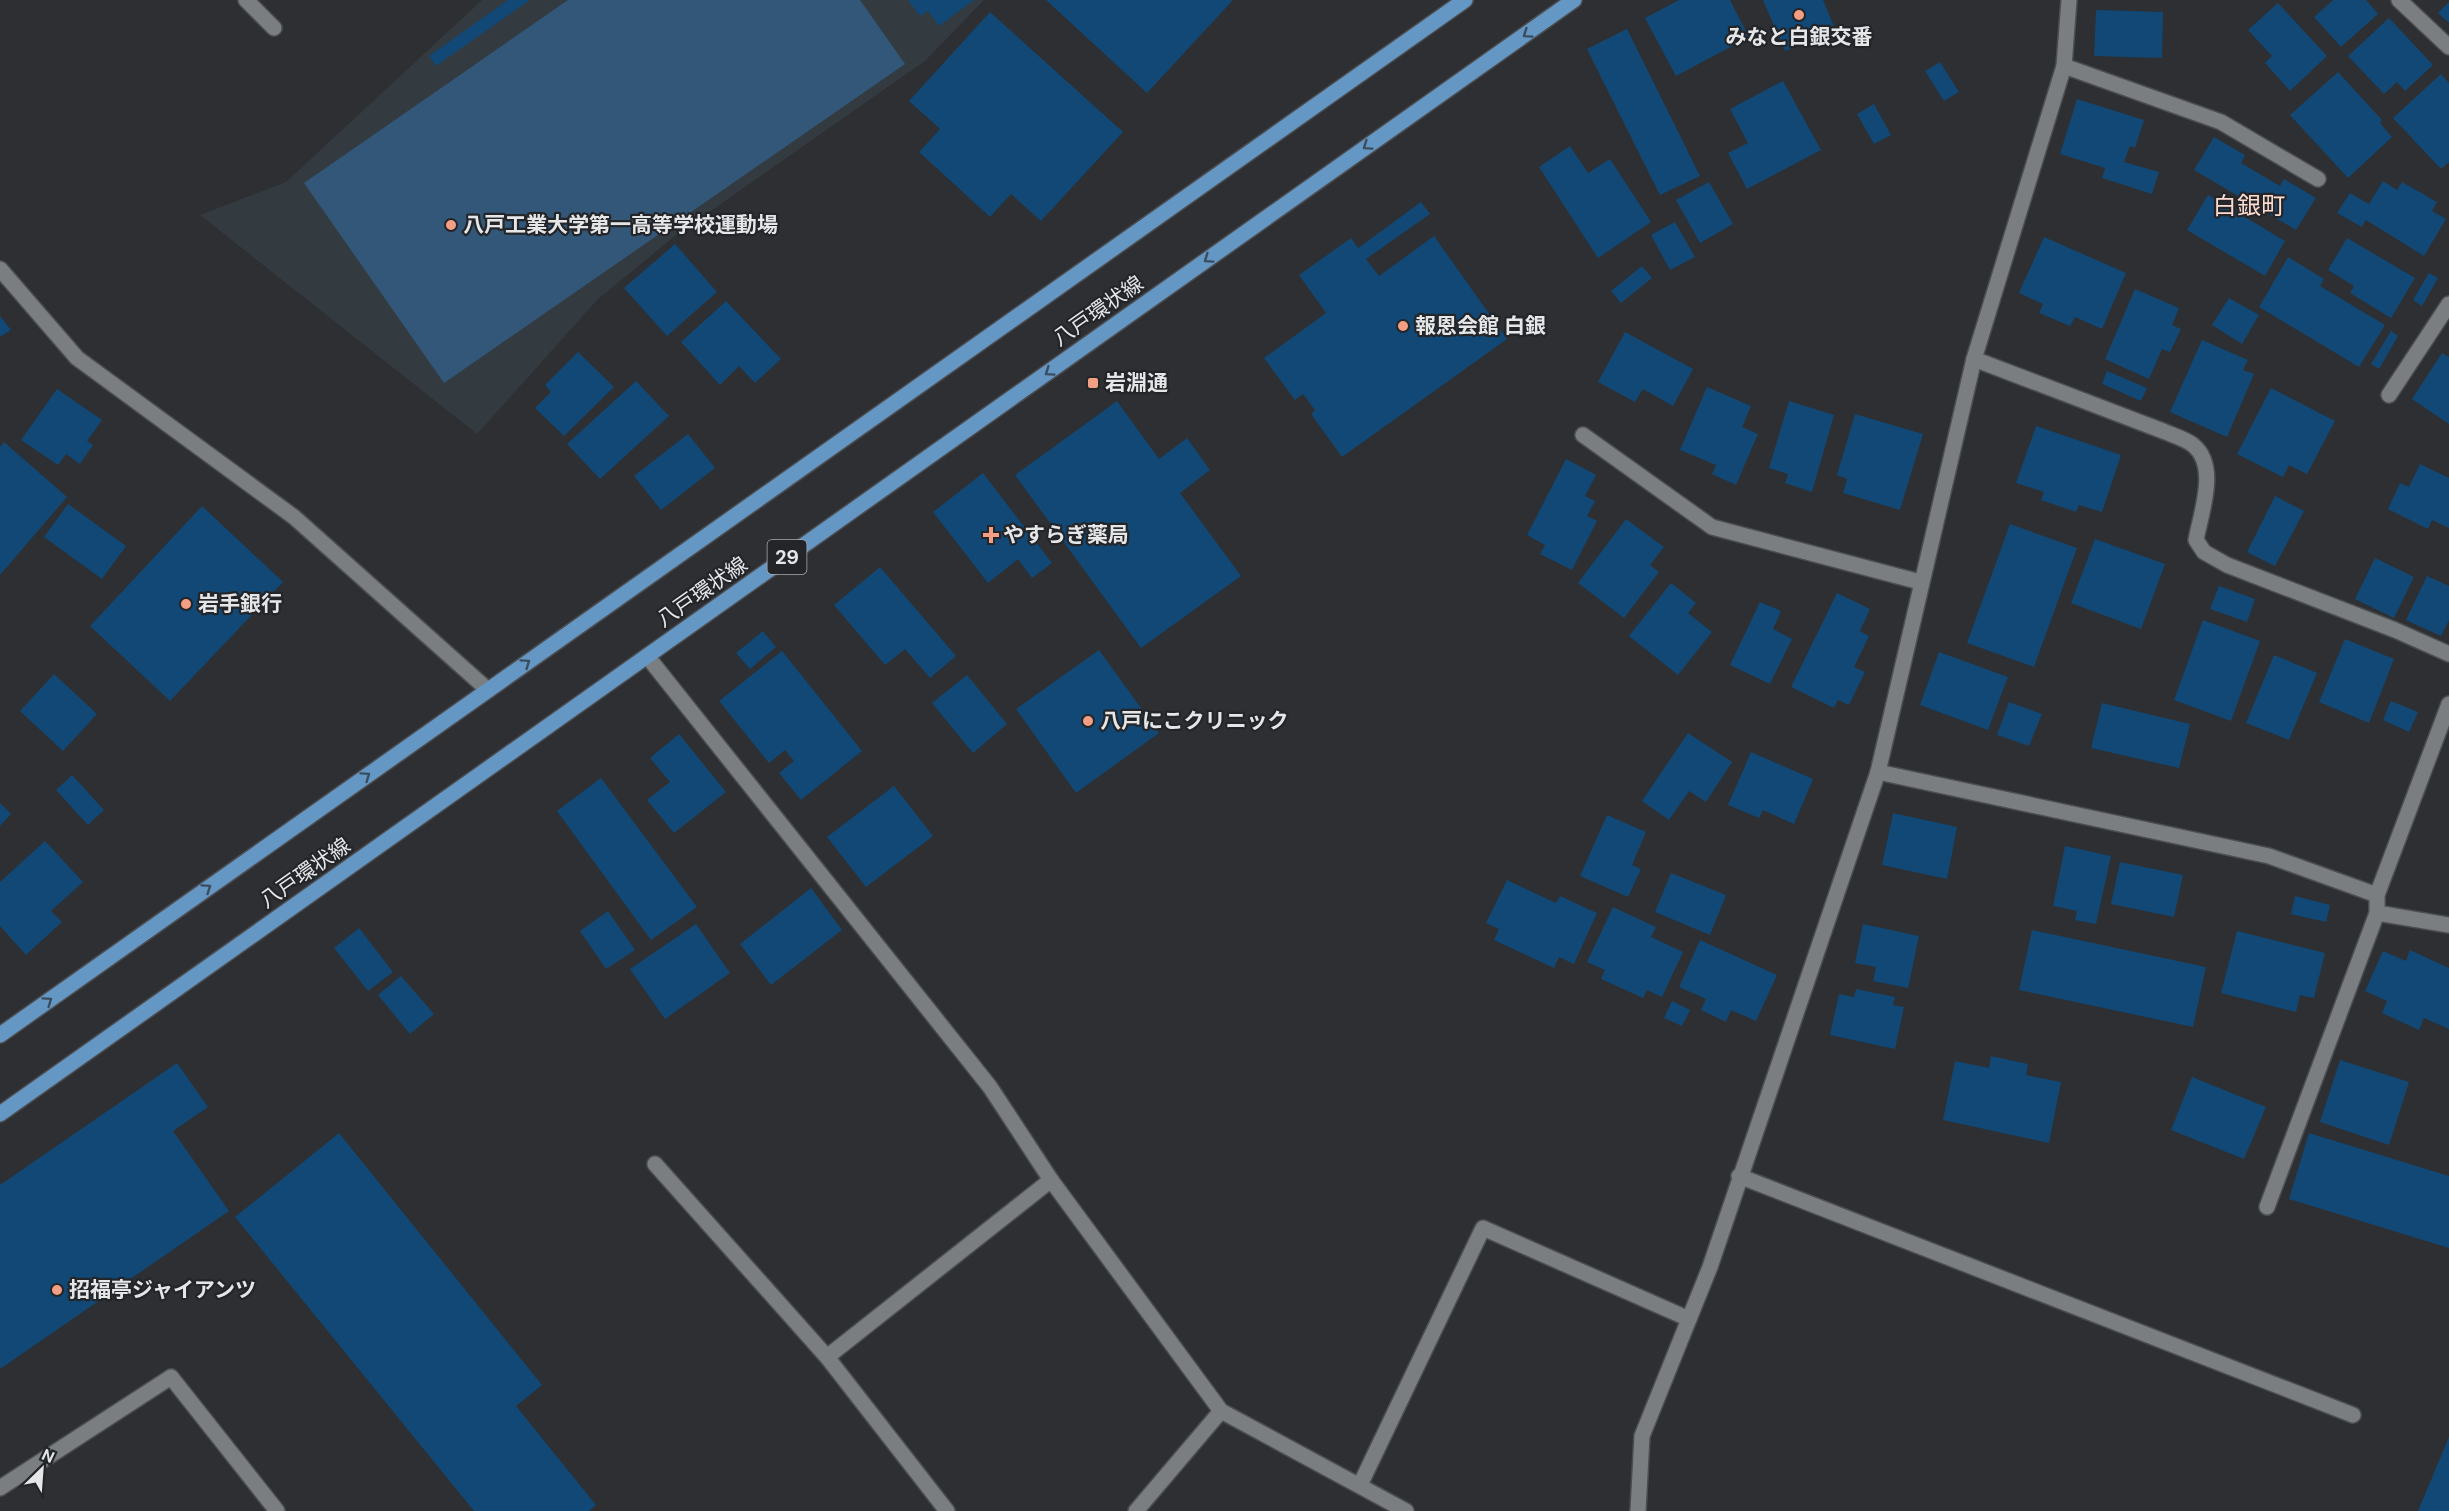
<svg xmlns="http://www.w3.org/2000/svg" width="2449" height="1511" font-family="'DM Sans','Noto Sans JP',sans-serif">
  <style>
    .built { fill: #333a40 }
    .green { fill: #325779 }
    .building { fill: #114875 }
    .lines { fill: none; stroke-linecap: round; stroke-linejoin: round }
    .street-casing { stroke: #4b4d50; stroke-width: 18 }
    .primary-casing { stroke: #4b4d50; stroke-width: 18 }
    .street { stroke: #7b7e81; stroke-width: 15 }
    .primary { stroke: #6597c5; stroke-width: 15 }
    .oneway { stroke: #3a4d5f }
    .poi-dot { fill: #f39f84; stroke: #232528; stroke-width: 2 }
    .labels { text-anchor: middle; stroke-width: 4.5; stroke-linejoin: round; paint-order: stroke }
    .shield { fill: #232528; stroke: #aaacae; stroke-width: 1.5 }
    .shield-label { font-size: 20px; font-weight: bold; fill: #e4e6e8 }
    .poi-label { font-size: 21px; font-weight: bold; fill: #e4e6e8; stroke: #232528; text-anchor: start }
    .street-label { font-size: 21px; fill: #e4e6e8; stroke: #232528 }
    .quarter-label { font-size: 24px; fill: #fcdbd0; stroke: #232528 }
  </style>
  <rect width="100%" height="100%" fill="#2d2f32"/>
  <path class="built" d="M482 0H984L925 61 675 236 598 299 477 434 200 215 286 182Z"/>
  <path class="green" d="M568 0H860L905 64 444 383 304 183Z"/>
  <g class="building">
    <path d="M508 0H530L436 66 429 56Z"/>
    <path d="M908 0H974L939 26 928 11 920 16Z"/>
    <path d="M1046 0H1233L1147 93Z"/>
    <path d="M1679 0H1730L1749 37 1676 76 1645 18Z"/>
    <path d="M1763 0H1823L1835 29 1785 51Z"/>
    <path d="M2333 0H2366L2378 14 2341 47 2314 17Z"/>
    <path d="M2449 2V23L2438 13Z"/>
    <path d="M2278 3 2327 56 2290 91 2265 63 2272 56 2248 30Z"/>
    <path d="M2096 10 2163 12 2162 58 2094 56Z"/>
    <path d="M990 12 1123 132 1041 221 1011 194 990 217 919 152 940 129 909 101Z"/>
    <path d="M2389 18 2433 65 2405 91 2397 82 2384 94 2348 56Z"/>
    <path d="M1627 29 1700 176 1660 195 1587 49Z"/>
    <path d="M1940 62 1959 92 1944 101 1925 71Z"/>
    <path d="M2338 72 2382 120 2380 123 2392 137 2348 178 2290 115Z"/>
    <path d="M2441 74 2449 83V162L2441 169 2393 118Z"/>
    <path d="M1783 81 1821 150 1747 189 1728 153 1748 143 1730 109Z"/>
    <path d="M2077 99 2144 120 2135 148 2130 146 2124 162 2159 172 2152 194 2102 178 2105 168 2060 154Z"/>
    <path d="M1874 104 1891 135 1874 144 1857 114Z"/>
    <path d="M2214 137 2245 155 2241 163 2280 186 2284 179 2316 198 2296 230 2194 170Z"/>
    <path d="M1570 146 1588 173 1610 159 1651 222 1598 258 1539 167Z"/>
    <path d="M2383 181 2397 190 2402 182 2437 202 2432 211 2446 219 2424 256 2366 220 2362 227 2337 213 2350 193 2369 204Z"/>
    <path d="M1709 182 1733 224 1700 243 1676 200Z"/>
    <path d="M2208 195 2285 241 2265 276 2187 230Z"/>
    <path d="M1421 202 1430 214 1366 259 1379 276 1434 236 1507 339 1342 457 1311 414 1315 410 1303 394 1295 400 1264 358 1326 313 1299 275 1351 238 1358 248Z"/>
    <path d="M1675 222 1695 257 1670 270 1651 235Z"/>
    <path d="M2044 237 2126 273 2102 329 2075 317 2070 326 2039 313 2043 304 2019 293Z"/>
    <path d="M2347 238 2415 278 2391 318 2350 293 2354 286 2328 270Z"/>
    <path d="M675 244 717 292 667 336 624 288Z"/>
    <path d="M2288 257 2324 279 2320 286 2385 325 2359 367 2259 307Z"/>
    <path d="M1642 266 1652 278 1621 303 1611 291Z"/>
    <path d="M2429 273 2438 278 2422 306 2413 300Z"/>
    <path d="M2135 289 2179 308 2172 325 2181 329 2170 352 2162 349 2149 379 2105 359Z"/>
    <path d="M2229 298 2259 315 2242 344 2212 325Z"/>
    <path d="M726 301 781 359 755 383 739 366 720 385 681 342Z"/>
    <path d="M0 316 11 330 0 337Z"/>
    <path d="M2391 331 2398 336 2379 369 2371 364Z"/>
    <path d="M1625 332 1693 369 1673 406 1643 389 1635 402 1598 382Z"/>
    <path d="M2202 340 2248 360 2243 370 2254 374 2227 437 2170 412Z"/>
    <path d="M578 352 614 387 564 436 535 408 551 392 545 385Z"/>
    <path d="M2442 353 2449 357V424L2412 399Z"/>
    <path d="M2107 371 2147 388 2141 401 2102 384Z"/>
    <path d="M636 381 669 416 600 479 567 444Z"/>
    <path d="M1707 387 1751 406 1742 427 1758 434 1736 485 1712 474 1716 465 1680 450Z"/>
    <path d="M2271 388 2335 421 2307 474 2289 465 2283 477 2237 454Z"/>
    <path d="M57 389 102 420 87 441 93 445 80 464 66 454 58 465 21 440Z"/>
    <path d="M1117 401 1159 459 1187 438 1210 470 1180 493 1241 576 1141 648 1015 475Z"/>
    <path d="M1789 401 1834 415 1812 492 1785 483 1788 474 1769 468Z"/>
    <path d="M1855 414 1923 434 1900 510 1843 493 1847 479 1837 475Z"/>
    <path d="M2036 426 2121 455 2102 512 2079 505 2076 512 2041 500 2044 492 2016 483Z"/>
    <path d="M688 434 715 468 661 510 634 476Z"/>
    <path d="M4 442 67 497 0 575V447Z"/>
    <path d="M1566 459 1596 475 1585 496 1595 501 1587 516 1597 521 1572 570 1540 554 1545 545 1527 535Z"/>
    <path d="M2420 464 2449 478V528L2432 520 2428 529 2388 509 2400 483 2409 487Z"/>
    <path d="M983 473 1052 563 1032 578 1018 559 988 583 933 512Z"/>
    <path d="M2275 496 2304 511 2275 566 2247 552Z"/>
    <path d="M68 504 126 546 102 579 44 537Z"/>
    <path d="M202 506 283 582 170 701 90 626Z"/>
    <path d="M1626 519 1664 547 1650 565 1659 572 1624 618 1578 583Z"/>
    <path d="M2010 524 2077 548 2034 667 1967 643Z"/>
    <path d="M2095 539 2165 564 2141 629 2071 603Z"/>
    <path d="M2375 558 2414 577 2394 618 2355 599Z"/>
    <path d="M880 567 956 656 930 678 905 649 885 665 834 605Z"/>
    <path d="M2427 576 2449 586V620L2441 636 2406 620Z"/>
    <path d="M1671 583 1696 603 1688 613 1712 632 1678 675 1629 636Z"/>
    <path d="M2219 586 2255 599 2247 622 2210 609Z"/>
    <path d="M1837 593 1870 609 1860 631 1869 636 1854 667 1865 672 1849 705 1838 700 1834 708 1791 687Z"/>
    <path d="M1760 602 1781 611 1773 629 1792 639 1770 684 1730 665Z"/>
    <path d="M2203 620 2260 641 2231 721 2174 700Z"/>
    <path d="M763 631 776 647 750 669 736 653Z"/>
    <path d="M2345 639 2394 659 2369 723 2319 702Z"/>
    <path d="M1099 650 1159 733 1076 793 1016 709Z"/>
    <path d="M782 651 862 751 801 800 779 773 794 761 785 750 769 763 719 701Z"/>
    <path d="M1939 652 2008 677 1988 730 1920 705Z"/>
    <path d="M2274 655 2317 673 2289 740 2246 723Z"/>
    <path d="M54 674 97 714 63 751 20 711Z"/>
    <path d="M967 675 1007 724 973 753 932 703Z"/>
    <path d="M2391 701 2418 712 2409 732 2383 720Z"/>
    <path d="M2009 702 2042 714 2029 746 1997 735Z"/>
    <path d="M2102 703 2190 724 2179 768 2091 748Z"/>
    <path d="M1688 733 1732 762 1706 802 1689 791 1669 820 1642 801Z"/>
    <path d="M679 734 726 792 674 833 647 800 670 782 650 758Z"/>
    <path d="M1751 752 1813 779 1794 824 1763 810 1759 818 1728 805Z"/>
    <path d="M72 775 104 810 88 825 56 790Z"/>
    <path d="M601 778 697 907 651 940 557 811Z"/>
    <path d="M894 786 933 836 866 887 827 837Z"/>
    <path d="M0 803 11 814 0 826Z"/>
    <path d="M1893 813 1957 827 1947 879 1882 865Z"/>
    <path d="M1607 815 1646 832 1632 865 1641 869 1628 897 1580 876Z"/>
    <path d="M45 841 83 882 51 911 62 922 26 955 0 926V882Z"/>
    <path d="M2065 846 2111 856 2096 924 2075 920 2077 911 2053 906Z"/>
    <path d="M2120 862 2183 875 2174 917 2111 904Z"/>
    <path d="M1671 873 1726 895 1710 935 1655 912Z"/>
    <path d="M1507 880 1556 903 1560 896 1597 913 1574 964 1559 957 1554 968 1494 940 1499 929 1486 923Z"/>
    <path d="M811 888 842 930 771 985 740 944Z"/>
    <path d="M2295 896 2330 905 2326 922 2291 914Z"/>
    <path d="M1613 907 1656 927 1651 937 1683 952 1662 997 1647 990 1643 998 1601 979 1605 970 1587 962Z"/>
    <path d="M608 911 635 950 606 969 580 931Z"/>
    <path d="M696 924 730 973 665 1019 630 969Z"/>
    <path d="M1863 924 1919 936 1908 988 1873 981 1876 967 1855 963Z"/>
    <path d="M359 928 393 972 368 991 334 948Z"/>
    <path d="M2032 930 2206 967 2193 1027 2019 990Z"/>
    <path d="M2237 931 2325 953 2314 998 2300 995 2296 1012 2221 993Z"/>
    <path d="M1700 940 1777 975 1756 1021 1731 1010 1726 1022 1701 1010 1706 999 1679 987Z"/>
    <path d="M2410 950 2449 968V1029L2424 1018 2419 1030 2382 1013 2387 1001 2365 991 2383 951 2406 961Z"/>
    <path d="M401 976 434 1014 410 1034 378 995Z"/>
    <path d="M1856 989 1895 997 1893 1005 1904 1007 1895 1049 1830 1035 1839 994 1854 997Z"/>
    <path d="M1672 1001 1690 1010 1682 1026 1664 1018Z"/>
    <path d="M1991 1056 2028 1064 2026 1075 2061 1082 2049 1143 1943 1120 1955 1061 1989 1068Z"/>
    <path d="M2340 1060 2409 1082 2389 1145 2320 1122Z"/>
    <path d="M177 1063 208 1107 173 1131 229 1211 0 1369V1185Z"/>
    <path d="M2192 1077 2266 1107 2244 1159 2171 1130Z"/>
    <path d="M339 1133 542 1385 516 1406 596 1505 589 1511H474L235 1217Z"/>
    <path d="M2309 1133 2449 1176V1248L2289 1199Z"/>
    <path d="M2449 1437V1511H2418Z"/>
  </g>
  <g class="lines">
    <defs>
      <g id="street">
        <path d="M246 0 274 28"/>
        <path d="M2399 0 2449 47"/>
        <path d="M2064 66 2221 122 2318 179"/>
        <path d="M0 269 77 358 294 517 488 690"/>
        <path d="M1974 359 2163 431C2172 435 2186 439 2193 445 2219 466 2201 512 2196 540L2204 552 2227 565 2395 630 2449 654"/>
        <path d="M2389 395 2449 304"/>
        <path d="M1583 435 1712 527 1920 582"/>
        <path d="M647 656 990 1087 1051 1180 1221 1411 1406 1511"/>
        <path d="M1878 772 2269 856 2377 895"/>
        <path d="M2377 913 2449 925"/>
        <path d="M655 1164 827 1357"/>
        <path d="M1739 1176 2353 1415"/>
        <path d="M2267 1207 2377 913V895L2449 704"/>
        <path d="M1360 1485 1483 1228 1689 1319"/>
        <path d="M0 1488 171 1377 277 1511"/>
        <path d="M947 1511 827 1357 1051 1180"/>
        <path d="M1136 1511 1221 1411"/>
        <path d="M1638 1511 1642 1436 1710 1267 1878 772 1974 359 2064 66 2069 0"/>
      </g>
      <g id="primary">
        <path d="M0 1035 1465 0"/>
        <path d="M0 1114 1574 0"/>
      </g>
    </defs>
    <use href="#street" class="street-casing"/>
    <use href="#primary" class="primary-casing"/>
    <use href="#street" class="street"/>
    <use href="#primary" class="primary"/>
  </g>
  <defs><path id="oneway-chevron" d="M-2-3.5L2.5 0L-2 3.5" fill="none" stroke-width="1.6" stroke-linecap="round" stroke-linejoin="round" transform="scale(1.5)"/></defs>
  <g class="oneway">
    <use href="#oneway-chevron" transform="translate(1527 34) rotate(145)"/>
    <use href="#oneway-chevron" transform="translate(1367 146) rotate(145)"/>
    <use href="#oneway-chevron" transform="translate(1208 259) rotate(145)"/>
    <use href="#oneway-chevron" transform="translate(1049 372) rotate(145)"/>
    <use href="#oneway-chevron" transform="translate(526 663) rotate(-35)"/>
    <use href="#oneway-chevron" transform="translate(366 776) rotate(-35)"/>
    <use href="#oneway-chevron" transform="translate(207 888) rotate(-35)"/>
    <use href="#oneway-chevron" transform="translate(48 1001) rotate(-35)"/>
  </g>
  <g class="poi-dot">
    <circle cx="1799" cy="15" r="6"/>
    <circle cx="451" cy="225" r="6"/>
    <circle cx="1403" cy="326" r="6"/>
    <rect x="1087" y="377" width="12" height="12" rx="3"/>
    <path d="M988 526h6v6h6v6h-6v6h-6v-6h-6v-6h6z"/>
    <circle cx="186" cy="604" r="6"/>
    <circle cx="1088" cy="721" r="6"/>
    <circle cx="57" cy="1290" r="6"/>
  </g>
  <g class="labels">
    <rect class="shield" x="767.5" y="540" width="39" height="34" rx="4.5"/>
    <g class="shield-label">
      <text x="787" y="564">29</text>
    </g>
    <g class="poi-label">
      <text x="1799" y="44" text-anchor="middle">みなと白銀交番</text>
      <text x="463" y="232">八戸工業大学第一高等学校運動場</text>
      <text x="1415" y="333">報恩会館 白銀</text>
      <text x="1105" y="390">岩淵通</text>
      <text x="1003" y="542">やすらぎ薬局</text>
      <text x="198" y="611">岩手銀行</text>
      <text x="1100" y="728">八戸にこクリニック</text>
      <text x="69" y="1297">招福亭ジャイアンツ</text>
    </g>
    <g class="street-label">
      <text transform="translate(1098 311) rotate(-35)" y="7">八戸環状線</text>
      <text transform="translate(702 592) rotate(-35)" y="7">八戸環状線</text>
      <text transform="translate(305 873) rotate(-35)" y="7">八戸環状線</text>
    </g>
    <g class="quarter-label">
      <text x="2249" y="214">白銀町</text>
    </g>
  </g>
  <g transform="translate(42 1469) rotate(25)" stroke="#232528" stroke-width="4.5" paint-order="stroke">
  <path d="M0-4.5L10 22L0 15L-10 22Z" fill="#e4e6e8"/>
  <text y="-9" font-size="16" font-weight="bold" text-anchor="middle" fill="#e4e6e8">N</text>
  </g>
</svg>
